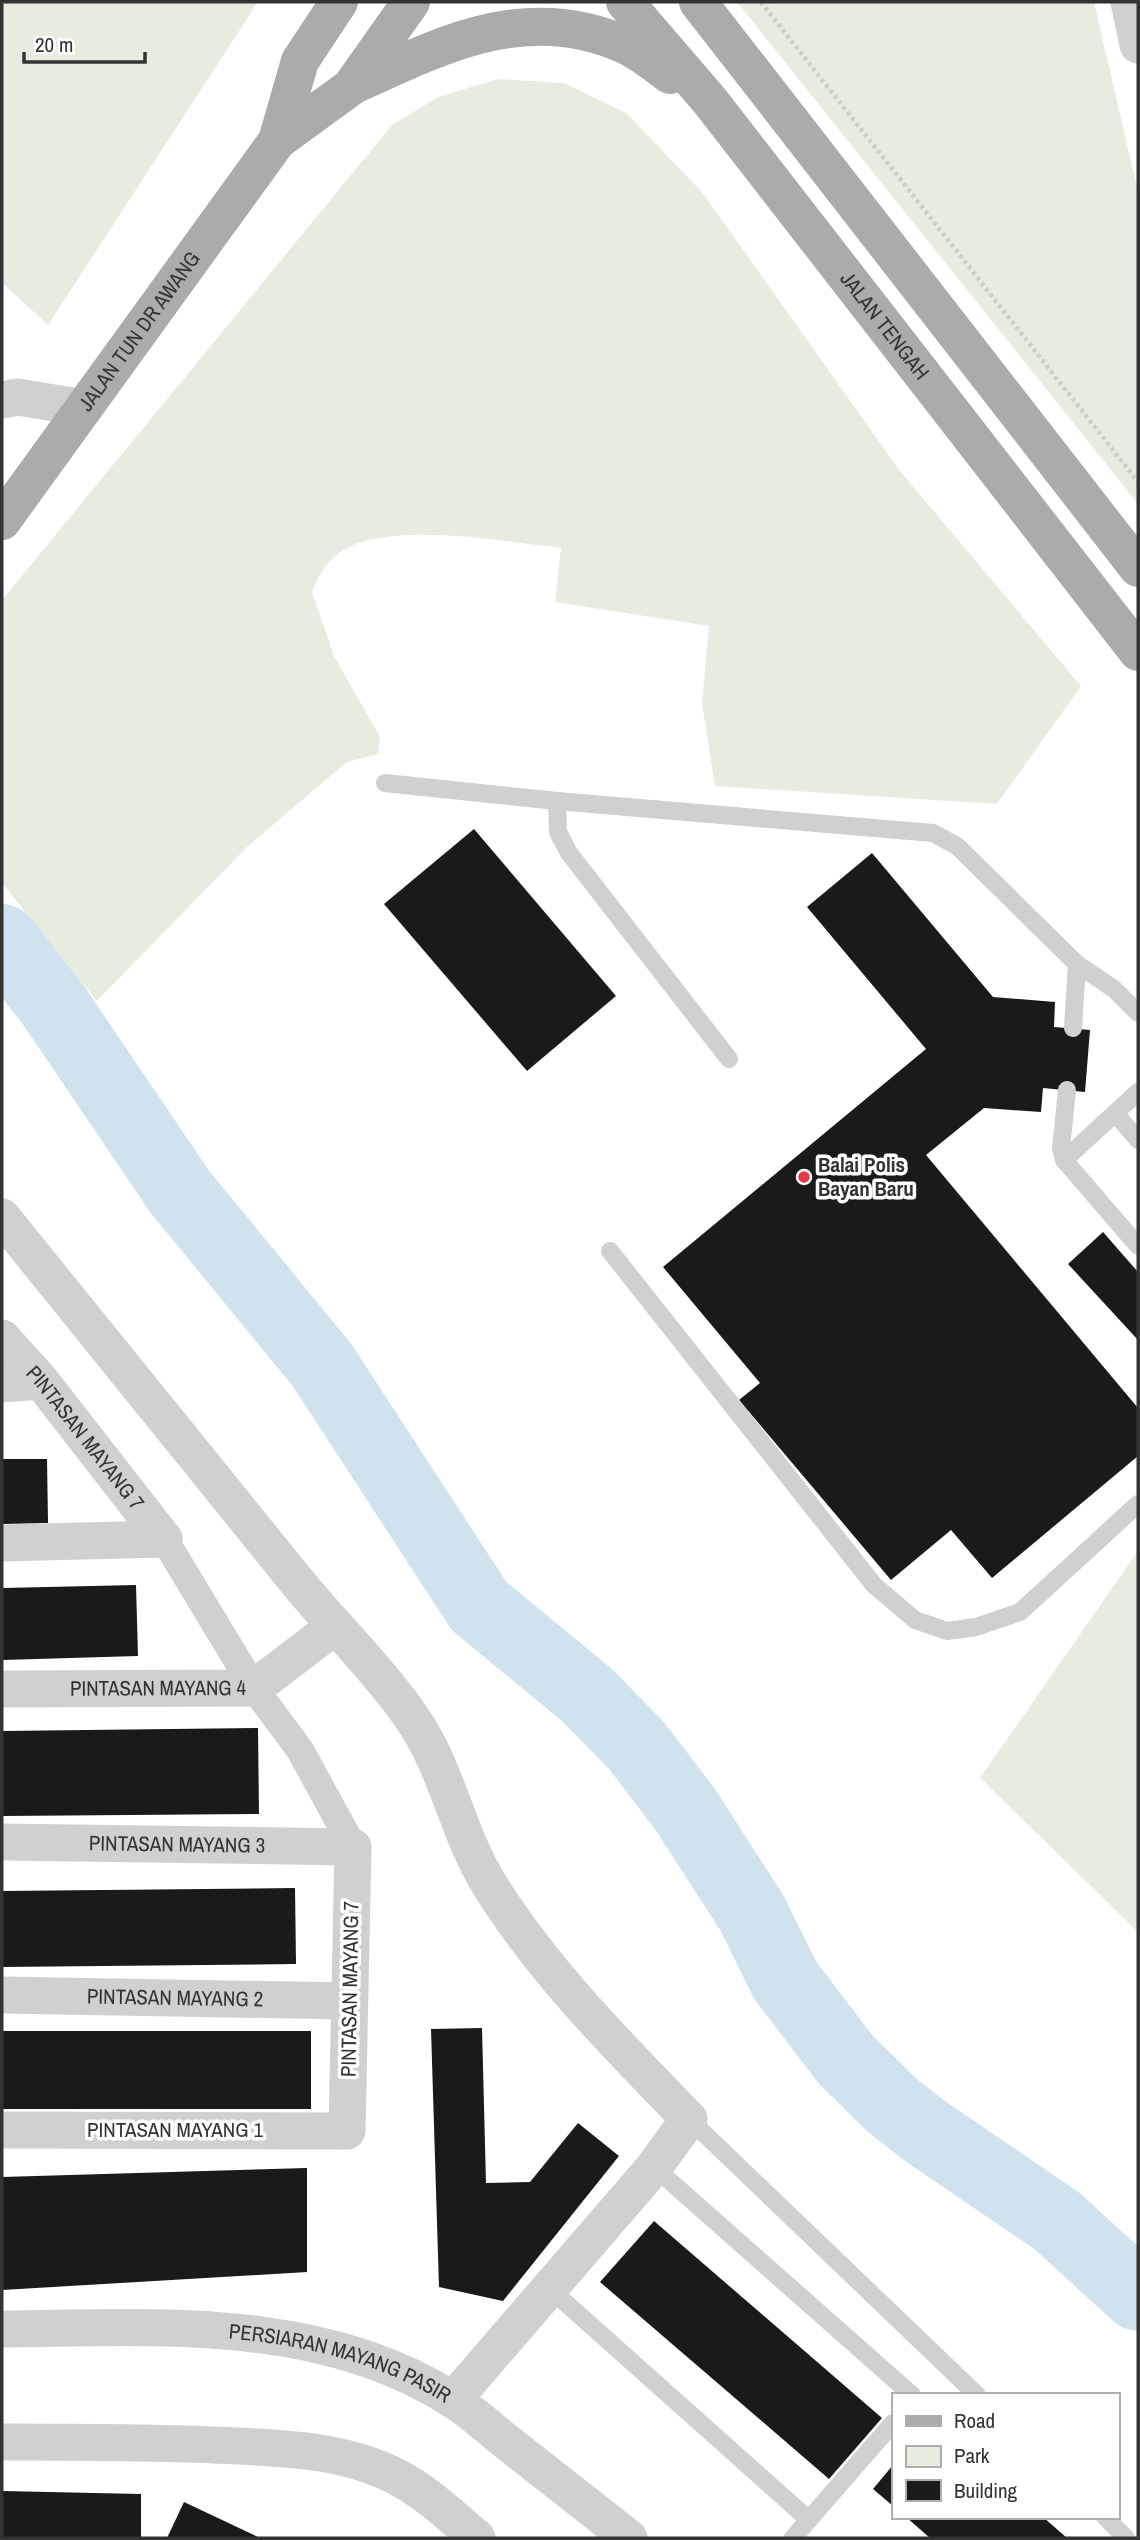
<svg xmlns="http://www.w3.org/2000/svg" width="1140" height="2540" font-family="'Archivo Narrow',sans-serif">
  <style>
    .green { fill: #e6ecdf }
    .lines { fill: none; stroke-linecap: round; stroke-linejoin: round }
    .river { stroke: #cfe2ee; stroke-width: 72 }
    .building { fill: #1a1a1a }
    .path { stroke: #cdcdcd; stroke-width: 4.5; stroke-dasharray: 3.5 3.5; stroke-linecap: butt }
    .service { stroke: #d0d0d0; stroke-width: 18 }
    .pedestrian { stroke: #d0d0d0; stroke-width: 28 }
    .minor { stroke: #d0d0d0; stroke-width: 37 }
    .primary { stroke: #ababab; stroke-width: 38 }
    .poi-dot { fill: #e63946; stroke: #fff; stroke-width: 2.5 }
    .labels { text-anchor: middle; stroke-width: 7; stroke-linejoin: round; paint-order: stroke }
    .street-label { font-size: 21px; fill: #333; stroke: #fff }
    .poi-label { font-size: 21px; font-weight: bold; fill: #333; stroke: #fff; text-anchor: start }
  </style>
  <rect width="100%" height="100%" fill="#fff"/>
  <g class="green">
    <path d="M2 2H258L48 325 2 283Z"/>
    <path d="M737 2H1094L1138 192V504Z"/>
    <path d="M498 79 564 83 626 113 702 192 900 471 1081 686 997 804 715 786 702 703 709 626 555 602 561 548C505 542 385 519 339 553 325 563 318 577 312 592L334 656 380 737 378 754 347 762 248 846 97 1001 2 883V600L392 125 438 97Z"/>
    <path d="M1138 1551V1932L980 1778Z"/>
  </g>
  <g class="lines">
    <path class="river" d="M2 940 52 1003 180 1192 322 1365 479 1606 587 1695 636 1745 685 1809 752 1913 785 1980 846 2060 893 2106 925 2131 1057 2221 1138 2295"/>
  </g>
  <g class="building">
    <path d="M474 829 616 996 527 1071 384 904Z"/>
    <path d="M872 853 993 997 1055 1002 1054 1027 1090 1030 1085 1092 1043 1088 1041 1112 984 1108 926 1155 1138 1408V1456L992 1578 951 1530 891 1580 739 1400 760 1383 663 1267 926 1049 807 907Z"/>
    <path d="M1103 1232 1138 1272V1340L1068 1264Z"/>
    <path d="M2 1459H47L48 1523 2 1524Z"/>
    <path d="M136 1585 138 1656 2 1660V1588Z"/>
    <path d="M258 1728 259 1814 2 1816V1731Z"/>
    <path d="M295 1888 296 1964 2 1967V1891Z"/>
    <path d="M482 2028 486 2183 530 2182 578 2123 619 2156 503 2301 439 2287 431 2029Z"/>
    <rect x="2" y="2031" width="309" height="78"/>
    <path d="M307 2168V2272L2 2290V2177Z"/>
    <path d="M654 2221 882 2418 829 2479 600 2282Z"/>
    <path d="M893 2465V2506L873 2489Z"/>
    <path d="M2 2491 141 2494V2538H2Z"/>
    <path d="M184 2502 260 2538H167Z"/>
    <path d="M906 2517H1043L1067 2538H930Z"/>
  </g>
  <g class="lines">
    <path class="path" d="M761 2 1138 482"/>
    <g class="service">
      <path d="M385 783 557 801 933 833 957 846 1077 964 1114 989 1138 1013"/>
      <path d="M557 801 558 832 569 853 729 1059"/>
      <path d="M1073 1028 1077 964"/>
      <path d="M1138 1092 1064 1160 1138 1246"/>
      <path d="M1115 1113 1138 1140"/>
      <path d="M1064 1160 1061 1148 1067 1090"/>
      <path d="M610 1251 874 1585 915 1620 947 1631 976 1627 1020 1612 1138 1504"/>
      <path d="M689 2119 977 2395"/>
      <path d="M654 2167 912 2395"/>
      <path d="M549 2288 808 2519"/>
      <path d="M1105 2517 1126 2538"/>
      <path d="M793 2538 893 2423"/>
    </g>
    <path class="pedestrian" d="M164 1539 254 1688 300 1750 353 1847"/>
    <g class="minor">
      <path d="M1129 2 1138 45"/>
      <path d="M2 400 18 397 84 408"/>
      <path d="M2 1217C99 1337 197 1458 294 1578 331 1624 379 1670 412 1718 447 1768 457 1832 489 1884 543 1971 618 2046 689 2119L654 2167 453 2400"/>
      <path id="s1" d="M2 1338 41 1381 164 1539"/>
      <path d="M2 1384 41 1381"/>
      <path d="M2 1543 164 1539"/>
      <path id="s2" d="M2 1689 254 1688 334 1627"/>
      <path id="s3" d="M2 1842 353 1847 347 2131 2 2130"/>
      <path id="s4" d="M2 1995 349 2001"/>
      <path id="s5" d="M2 2329C153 2328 319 2314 453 2400 474 2413 492 2431 512 2446 551 2477 590 2507 629 2538"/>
      <path d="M2 2442C73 2442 144 2442 215 2445 276 2448 341 2448 397 2477 426 2492 452 2517 477 2538"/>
    </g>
    <g class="primary">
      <path id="s6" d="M625 2 710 101 1138 652"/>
      <path d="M698 2 1138 568"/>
      <path d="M354 85C443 44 528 1 625 45 641 52 656 65 670 75"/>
      <path d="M277 141 300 61 339 2"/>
      <path id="s7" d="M2 521 277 141 351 87 411 2"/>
    </g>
  </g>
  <circle class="poi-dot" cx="804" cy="1177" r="7"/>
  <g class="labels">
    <g class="street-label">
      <text dy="7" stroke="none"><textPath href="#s6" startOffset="415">JALAN TENGAH</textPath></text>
      <text dy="7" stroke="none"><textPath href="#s7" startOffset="234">JALAN TUN DR AWANG</textPath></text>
      <text dy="7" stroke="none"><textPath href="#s1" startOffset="130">PINTASAN MAYANG 7</textPath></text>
      <text dy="7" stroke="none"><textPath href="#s2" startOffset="156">PINTASAN MAYANG 4</textPath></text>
      <text dy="7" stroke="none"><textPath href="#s3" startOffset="175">PINTASAN MAYANG 3</textPath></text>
      <text transform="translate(350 1989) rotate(-89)" y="7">PINTASAN MAYANG 7</text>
      <text dy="7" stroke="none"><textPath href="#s4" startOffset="173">PINTASAN MAYANG 2</textPath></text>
      <text x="175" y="2137">PINTASAN MAYANG 1</text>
      <text dy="7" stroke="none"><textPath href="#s5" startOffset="343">PERSIARAN MAYANG PASIR</textPath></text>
    </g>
    <g class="poi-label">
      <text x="818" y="1172">Balai Polis<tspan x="818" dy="24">Bayan Baru</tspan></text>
    </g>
  </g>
  <rect width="1140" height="2540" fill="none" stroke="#333333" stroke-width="7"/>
  <rect x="892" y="2393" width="228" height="126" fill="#ffffff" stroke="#adadad" stroke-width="2"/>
  <rect x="906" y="2416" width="35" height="10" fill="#ababab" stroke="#adadad" stroke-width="2"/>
  <text x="954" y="2428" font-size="21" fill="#333333">Road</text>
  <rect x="906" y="2446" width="35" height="21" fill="#e6ecdf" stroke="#adadad" stroke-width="2"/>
  <text x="954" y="2463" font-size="21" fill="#333333">Park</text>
  <rect x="906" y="2480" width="35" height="21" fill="#1a1a1a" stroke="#adadad" stroke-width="2"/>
  <text x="954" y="2498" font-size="21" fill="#333333">Building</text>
  <path d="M24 52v10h121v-10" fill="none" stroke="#333333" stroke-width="3.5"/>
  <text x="35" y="52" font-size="21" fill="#333333" stroke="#ffffff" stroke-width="5" paint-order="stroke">20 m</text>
</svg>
